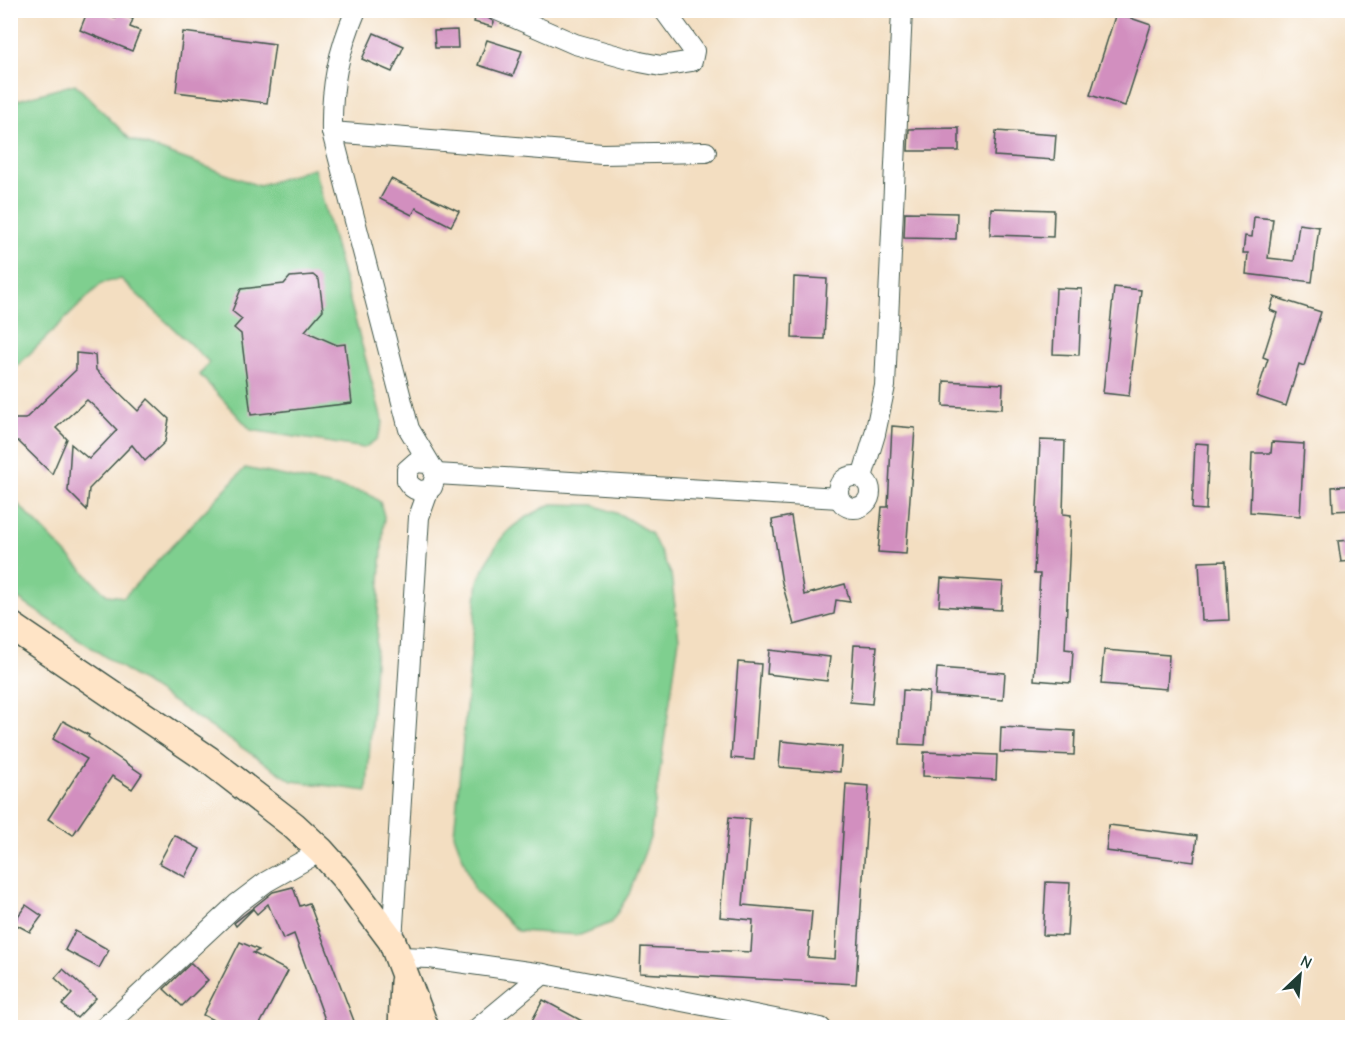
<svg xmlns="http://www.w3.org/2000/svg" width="1363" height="1038" font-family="'Comic Neue',sans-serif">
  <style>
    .green { fill: #7fcf8f; stroke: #4f8662; stroke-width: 1.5 }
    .building { fill: #d28fbf }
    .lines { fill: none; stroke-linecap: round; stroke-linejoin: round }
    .street-casing { stroke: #3f5549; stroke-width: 22 }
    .secondary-casing { stroke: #3f5549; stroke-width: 30 }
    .street { stroke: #fff; stroke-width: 20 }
    .secondary { stroke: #ffe4c6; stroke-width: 27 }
  </style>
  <rect width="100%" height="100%" fill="#fff"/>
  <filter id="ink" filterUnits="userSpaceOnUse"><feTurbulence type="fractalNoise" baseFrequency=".0167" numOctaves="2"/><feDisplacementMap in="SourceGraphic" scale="12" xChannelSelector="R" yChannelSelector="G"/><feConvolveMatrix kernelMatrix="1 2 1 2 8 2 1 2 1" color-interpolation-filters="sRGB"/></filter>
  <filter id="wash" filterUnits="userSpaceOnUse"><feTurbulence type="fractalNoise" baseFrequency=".008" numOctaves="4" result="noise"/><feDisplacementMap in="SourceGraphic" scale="24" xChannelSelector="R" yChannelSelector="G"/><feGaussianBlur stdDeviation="1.35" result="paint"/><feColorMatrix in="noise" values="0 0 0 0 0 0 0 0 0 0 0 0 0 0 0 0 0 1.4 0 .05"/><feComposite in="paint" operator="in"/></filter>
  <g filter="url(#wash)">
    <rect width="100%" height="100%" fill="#f3dec1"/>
    <g class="green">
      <path d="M75 84 130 139 259 186 314 168 383 423 377 439 364 448 251 430 200 375 209 362 121 279 102 283 11 372V102Z"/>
      <path d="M245 468 367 493 380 502 384 516 367 791 292 781 11 594V497L107 595 124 597Z"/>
      <path d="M552 504 594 505 621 515 651 533 671 574 679 639 650 838 629 894 611 923 580 935 518 931 475 891 454 834 478 581C500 534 505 527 552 504Z"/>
    </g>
    <g id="blocks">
      <g class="building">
        <path d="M88 10H97L116 18 118 13 133 19 130 27 140 31 132 51 80 30Z"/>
        <path d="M477 10H485L488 18 494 22 492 27 474 22Z"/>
        <path d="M1116 13 1151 25 1125 106 1090 95Z"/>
        <path d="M457 30 458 48H435L434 31Z"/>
        <path d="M183 32 275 44 267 103 176 92Z"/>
        <path d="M374 33 404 46 392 72 362 59Z"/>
        <path d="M487 40 522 51 513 76 478 65Z"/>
        <path d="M959 128V151H908L909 129Z"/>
        <path d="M996 131 1056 135 1054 160 994 156Z"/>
        <path d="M391 179 459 211 451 226 416 208 412 215 380 199Z"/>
        <path d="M991 208 1054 210 1053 237 990 235Z"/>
        <path d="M905 212 957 213 956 239 904 238Z"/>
        <path d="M1254 217 1273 219 1268 258 1294 261 1299 224 1319 227 1312 282 1246 274 1248 253H1243L1245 236 1252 237Z"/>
        <path d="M313 275 319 280 323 310 305 331 337 345 345 344 352 403 251 415 241 334 234 328 242 319 232 311 241 289 284 284 290 277Z"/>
        <path d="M794 277 827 279 824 339 792 338Z"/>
        <path d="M1114 287 1141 290 1129 396 1103 393Z"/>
        <path d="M1056 288 1082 289 1079 355 1053 354Z"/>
        <path d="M1274 297 1321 312 1304 366 1299 364 1286 406 1256 396 1268 359 1263 357 1277 313 1270 310Z"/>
        <path d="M76 353 95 355 96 370 138 411 148 399 169 419 165 442 145 461 132 445 89 489 87 510 68 491 71 444 89 459 117 430 96 408 87 400 56 428 67 439 52 474 18 441H10V419H25L76 370Z"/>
        <path d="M944 381 1003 384 1002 409 943 406Z"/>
        <path d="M892 426 915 428 906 554 878 552 882 507H888Z"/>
        <path d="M1040 440 1065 441 1063 514 1071 515 1065 649 1073 650 1071 683 1034 680 1040 574H1034Z"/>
        <path d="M1272 442 1304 444 1300 516 1250 512 1252 453H1271Z"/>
        <path d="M1195 443 1209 444 1206 510 1192 509Z"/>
        <path d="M1353 485V510L1333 511 1332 487Z"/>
        <path d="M791 516 804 595 845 584 850 602 836 600 834 614 794 625 782 583 772 520Z"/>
        <path d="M1353 540V561L1341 562 1338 541Z"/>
        <path d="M1226 561 1229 620 1202 621 1199 562Z"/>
        <path d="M941 578 1003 582 1001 610 939 606Z"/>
        <path d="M854 645 877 646 872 704 850 702Z"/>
        <path d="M769 650 830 657 827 681 767 674Z"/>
        <path d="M1104 650 1169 655 1167 689 1101 684Z"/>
        <path d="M738 662 761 664 754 760 731 758Z"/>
        <path d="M937 668 1005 673 1003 700 935 695Z"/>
        <path d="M903 690 929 692 925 745 900 744Z"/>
        <path d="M63 721 89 735 88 737 142 774 132 789 112 776 73 835 48 819 87 759 53 739Z"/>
        <path d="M1001 727 1075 731 1074 755 1000 752Z"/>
        <path d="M781 741 842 747 840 772 779 767Z"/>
        <path d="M924 752 997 755 996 780 923 776Z"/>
        <path d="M846 784 869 786 856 984 640 973 641 947 751 952 753 920 720 917 729 817 750 819 743 905 812 911 808 957 835 959Z"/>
        <path d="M1109 825 1197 836 1194 862 1106 851Z"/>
        <path d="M174 835 200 849 185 877 159 863Z"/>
        <path d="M1046 882 1070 883 1067 936 1043 935Z"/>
        <path d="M293 887 300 906 309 903 354 1021 348 1023 350 1028H328L294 934 283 939 268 904 257 914 253 909 236 926 234 923 273 892Z"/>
        <path d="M26 905 42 916 30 932 13 923Z"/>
        <path d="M75 931 109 950 99 968 65 950Z"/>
        <path d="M240 942 259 950 253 953 288 971 258 1028H229L203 1015Z"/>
        <path d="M191 963 208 980 182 1006 164 989Z"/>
        <path d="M63 969 96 998 77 1018 62 1005 72 994 55 978Z"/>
        <path d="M543 1000 595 1028H528Z"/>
      </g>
    </g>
  </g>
  <g filter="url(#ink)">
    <use href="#blocks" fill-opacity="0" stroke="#3f5549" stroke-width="1.5"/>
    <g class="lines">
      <defs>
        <g id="street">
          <path d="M356 10C338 53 331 86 332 132L409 429 436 474 432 487C423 494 413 491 407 481V470L416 462 427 463"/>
          <path d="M497 10 575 44 640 62 661 66 692 61 694 51 664 10"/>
          <path d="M332 132 602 154 706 152"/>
          <path d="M436 474 839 498"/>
          <circle cx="854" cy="492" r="16"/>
          <path d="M862 477 875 434 885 386 902 10"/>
          <path d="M392 941 419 517 429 489"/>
          <path d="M399 957 430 958 543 974 821 1028"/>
          <path d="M104 1028 237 904 266 882 321 851"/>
          <path d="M478 1028 543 974"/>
        </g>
        <g id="secondary">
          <path d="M10 625 209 760 293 825 321 851 345 878 392 941 425 1028"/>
          <path d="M402 1028 404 982"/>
        </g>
      </defs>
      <use href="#street" class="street-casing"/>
      <use href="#secondary" class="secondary-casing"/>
      <use href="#street" class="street"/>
      <use href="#secondary" class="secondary"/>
    </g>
  </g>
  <rect width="1363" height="1038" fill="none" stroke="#fff" stroke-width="36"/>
  <g transform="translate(1300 975) rotate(26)" stroke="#ffffff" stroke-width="4.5" paint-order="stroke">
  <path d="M0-4.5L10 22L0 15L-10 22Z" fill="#1f3d34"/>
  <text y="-9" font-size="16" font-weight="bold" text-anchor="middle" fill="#1f3d34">N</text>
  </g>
</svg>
